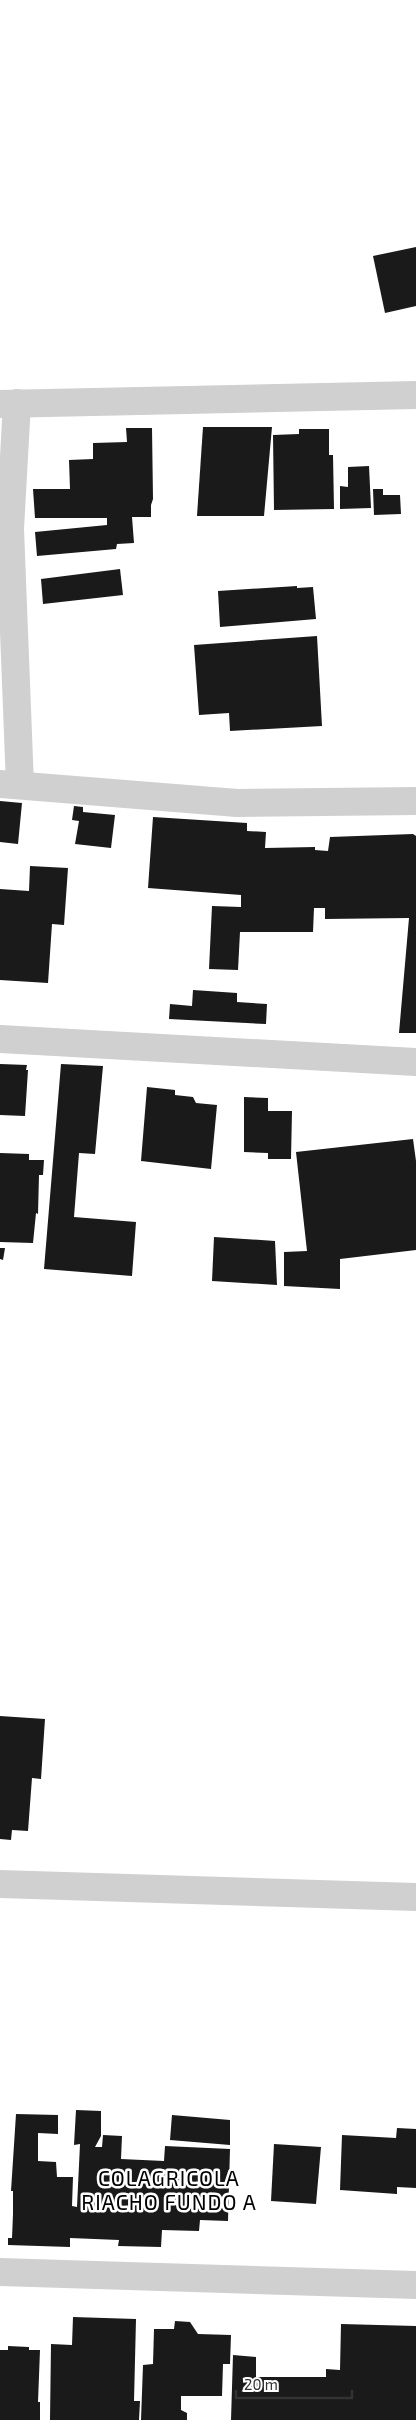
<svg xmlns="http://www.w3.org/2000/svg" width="416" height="2420" font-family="'Exo 2',sans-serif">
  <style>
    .building { fill: #1a1a1a }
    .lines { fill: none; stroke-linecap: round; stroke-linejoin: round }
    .minor { stroke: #d0d0d0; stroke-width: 28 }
    .labels { text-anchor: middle; stroke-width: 5; stroke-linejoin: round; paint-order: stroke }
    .quarter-label { font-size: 21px; letter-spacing: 1px; fill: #000; stroke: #fff }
  </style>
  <rect width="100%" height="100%" fill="#fff"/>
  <g class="building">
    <path d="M416 247V306L385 313 373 256Z"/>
    <path d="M203 427H272L264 516H197Z"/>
    <path d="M126 428H152L153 499 151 505V517H132L134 543 117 544 116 549 37 556 35 532 107 525V518H35L33 489H70L69 460 93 459V443L127 442Z"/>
    <path d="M299 429H329V455H333L334 509 274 510 273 435 299 434Z"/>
    <path d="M369 466 371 508 340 509V486L348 487V467Z"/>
    <path d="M373 489H383V495H400L401 514 374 515Z"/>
    <path d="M120 569 123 595 43 604 41 579Z"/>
    <path d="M297 586V588L313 587 316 619 220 627 218 591Z"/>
    <path d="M317 636 322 726 230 731 229 713 199 715 194 645Z"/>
    <path d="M0 801 22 803 18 844 0 842Z"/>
    <path d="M74 806 83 807V812L115 815 111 848 75 844 79 821 72 820Z"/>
    <path d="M153 817 247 823V831L266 832 265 848 315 847V850L328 851 330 837 413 834 416 836V1033H399L409 918 325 919V908H314L313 932H240L238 970 209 969 212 906 241 907V895L148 888Z"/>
    <path d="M30 866 68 868 64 925 52 924 48 983 0 980V889L29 891Z"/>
    <path d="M193 990 237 993V1002L267 1004 266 1024 169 1019 170 1004 192 1006Z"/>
    <path d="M0 1064 27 1065 26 1070H28L25 1116 0 1115Z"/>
    <path d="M61 1064 103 1066 95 1154 79 1153 74 1217 136 1222 132 1276 44 1269Z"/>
    <path d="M147 1087 175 1090V1095L193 1097 196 1103 217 1105 211 1169 141 1161Z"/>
    <path d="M244 1097 268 1098V1111H292L291 1159H268V1153L244 1152Z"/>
    <path d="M413 1139 416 1161V1250L340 1259V1289L284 1286V1252L307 1251 296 1152Z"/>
    <path d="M0 1153 29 1154V1160H44L43 1175H39L38 1214 36 1213 33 1243 0 1242Z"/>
    <path d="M214 1237 275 1241 277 1285 212 1281Z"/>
    <path d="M0 1248H5L3 1260 0 1259Z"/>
    <path d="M0 1716 45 1719 41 1779 32 1778 28 1831 12 1830 11 1840 0 1839Z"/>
    <path d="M76 2110 101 2111V2136L95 2147H102L103 2135 122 2136 121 2159 164 2161 165 2146 230 2149 228 2221 200 2220 199 2231 162 2230 161 2247 118 2246 119 2240 70 2238V2247L8 2245V2238H12L13 2214V2191H11L16 2114 58 2115V2134L38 2133V2161L56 2162 57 2177H73L72 2206 77 2207 80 2144 74 2145Z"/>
    <path d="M172 2115 230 2120V2145L170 2140Z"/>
    <path d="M397 2128 416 2129V2188L397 2187V2194L340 2190 342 2135 396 2138Z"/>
    <path d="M274 2144 321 2147 316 2204 271 2201Z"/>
    <path d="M73 2317 136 2319 134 2401H140L139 2420H50L51 2344 72 2345Z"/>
    <path d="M175 2321 190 2322 198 2334 231 2335 230 2364H223L222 2396H181V2410L187 2413V2420H141L143 2365 153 2364 154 2329H174Z"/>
    <path d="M341 2324 416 2326V2420H231L233 2355 256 2357V2377H326V2369L340 2370Z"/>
    <path d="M8 2346 29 2347V2350H40L38 2402H40V2420H0V2350H8Z"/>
  </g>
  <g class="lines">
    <g class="minor">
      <path d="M17 403 10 529 20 785"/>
      <path d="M0 404 416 395"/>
      <path d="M0 784 237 803 416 801"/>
      <path d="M0 1039 416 1062"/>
      <path d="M0 1884 416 1897"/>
      <path d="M0 2272 416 2285"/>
    </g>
  </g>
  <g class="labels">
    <g class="quarter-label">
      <text x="169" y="2186">COLAGRICOLA<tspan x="169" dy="24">RIACHO FUNDO A</tspan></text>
    </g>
  </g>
  <path d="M236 2390v8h116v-8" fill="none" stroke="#333333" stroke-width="2.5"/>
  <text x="244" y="2390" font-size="15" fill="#333333" stroke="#ffffff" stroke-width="4" paint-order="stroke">20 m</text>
</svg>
